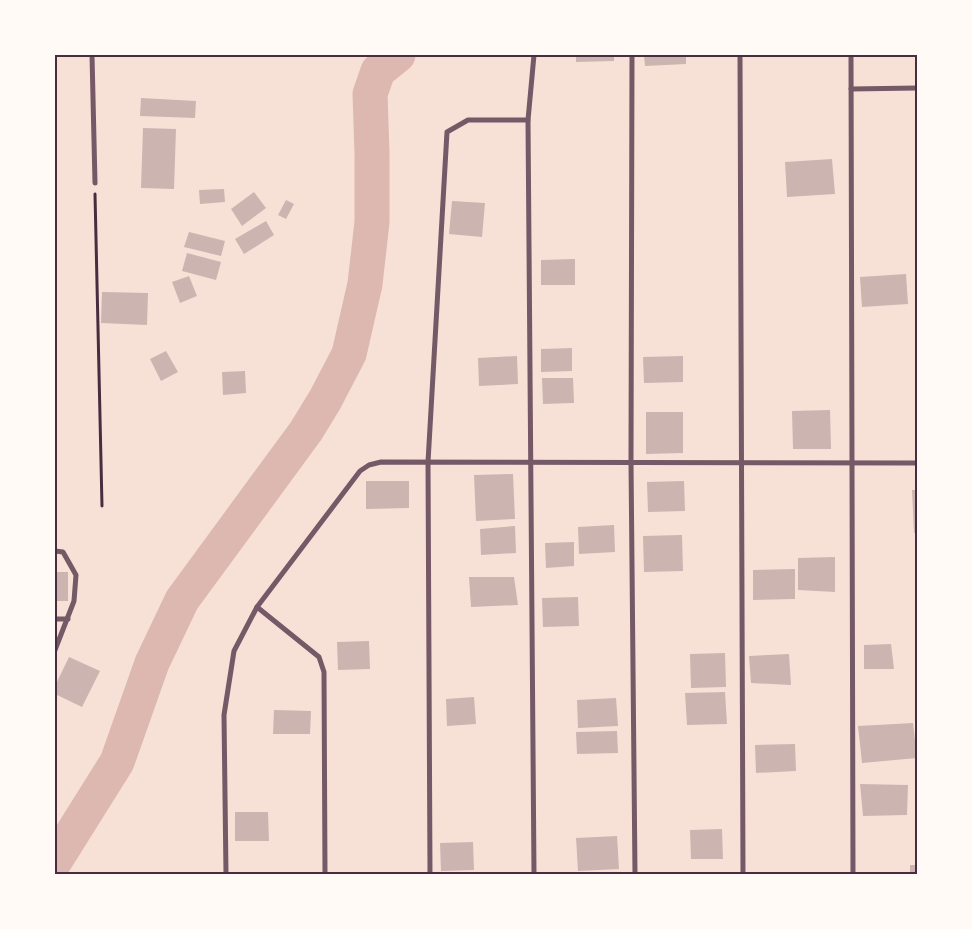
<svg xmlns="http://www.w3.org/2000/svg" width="972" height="929" font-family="'Fira Sans',sans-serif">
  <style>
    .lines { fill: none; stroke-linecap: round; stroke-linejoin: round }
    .river { stroke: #dcb8b0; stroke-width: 35 }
    .building { fill: #ccb4b1 }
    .path { stroke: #4a2c40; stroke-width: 3 }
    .minor { stroke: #755966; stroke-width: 5 }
    .neatline { fill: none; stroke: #4a2c40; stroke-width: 2 }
  </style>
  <rect width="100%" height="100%" fill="#f7e1d7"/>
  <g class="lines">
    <path class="river" d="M55 861 117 762 152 663 182 600 306 431 325 400 349 354 365 284 372 222V153L370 94 378 71 398 55"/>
  </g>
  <g class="building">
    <path d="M576 55H614V61L576 62Z"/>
    <path d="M644 55H686V64L645 66Z"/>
    <path d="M141 98 196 101 195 118 140 116Z"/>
    <path d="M143 128 176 129 174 189 141 188Z"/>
    <path d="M832 159 835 194 787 197 785 162Z"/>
    <path d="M224 189 225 202 200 204 199 190Z"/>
    <path d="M254 192 266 208 242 226 231 209Z"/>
    <path d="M286 200 294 204 286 219 278 215Z"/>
    <path d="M452 201 485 203 482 237 449 234Z"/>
    <path d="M266 221 274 235 244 254 235 239Z"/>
    <path d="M189 232 225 241 221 256 184 247Z"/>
    <path d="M187 253 221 262 216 280 182 271Z"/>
    <path d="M575 259V285H541V260Z"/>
    <path d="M906 274 908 304 862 307 860 277Z"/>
    <path d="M189 276 197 296 180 303 172 282Z"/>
    <path d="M102 292 148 293 147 325 101 323Z"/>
    <path d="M572 348V371L541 372V349Z"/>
    <path d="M166 351 178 372 161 381 150 359Z"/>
    <path d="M517 356 518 384 479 386 478 358Z"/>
    <path d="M683 356V382L644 383 643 357Z"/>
    <path d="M245 371 246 393 223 395 222 372Z"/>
    <path d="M542 378H573L574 403 543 404Z"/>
    <path d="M830 410 831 449H793L792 411Z"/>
    <path d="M646 412H683V453L646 454Z"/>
    <path d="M513 474 515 519 476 521 474 475Z"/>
    <path d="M366 481H409V508L366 509Z"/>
    <path d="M684 481 685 511 648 512 647 482Z"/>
    <path d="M912 490H917V533H914Z"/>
    <path d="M614 525 615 552 579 554 578 527Z"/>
    <path d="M515 526 516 553 481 555 480 529Z"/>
    <path d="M682 535 683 571 644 572 643 536Z"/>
    <path d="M574 542V566L546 568 545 543Z"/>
    <path d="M835 557V592L798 590V558Z"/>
    <path d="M795 569V599L753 600V570Z"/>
    <rect x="55" y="572" width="13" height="29"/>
    <path d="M469 577H514L518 605 471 607Z"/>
    <path d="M578 597 579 626 543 627 542 598Z"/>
    <path d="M369 641 370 669 338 670 337 642Z"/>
    <path d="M891 644 894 669H864V645Z"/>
    <path d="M725 653 726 687 691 688 690 654Z"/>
    <path d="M789 654 791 685 751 683 749 656Z"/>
    <path d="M69 657 100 671 82 707 55 694V686Z"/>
    <path d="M725 692 727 724 687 725 685 693Z"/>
    <path d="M474 697 476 724 447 726 446 699Z"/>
    <path d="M616 698 618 726 578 728 577 700Z"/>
    <path d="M274 710 311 711 310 734H273Z"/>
    <path d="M913 723 917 758 862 763 858 726Z"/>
    <path d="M617 731 618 753 577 754 576 732Z"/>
    <path d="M795 744 796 771 756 773 755 745Z"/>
    <path d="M860 784 908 785 907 815 863 816Z"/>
    <path d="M235 812H268L269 841H235Z"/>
    <path d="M722 829 723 859H691L690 830Z"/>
    <path d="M617 836 619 869 578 871 576 838Z"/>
    <path d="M473 842 474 870 441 871 440 843Z"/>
    <rect x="910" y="865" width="7" height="9"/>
  </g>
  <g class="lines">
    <path class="path" d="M95 194 102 506"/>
    <g class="minor">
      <path d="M92 55 95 183"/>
      <path d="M632 55 631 462 635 874"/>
      <path d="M740 55 743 874"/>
      <path d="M851 55 853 874"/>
      <path d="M851 89 917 88"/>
      <path d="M55 551 63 552 76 575 74 601 55 650"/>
      <path d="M257 607 319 657 324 672 325 874"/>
      <path d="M55 619H68"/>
      <path d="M226 874 224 715 234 651 257 607 360 471 369 465 381 462 917 463"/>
      <path d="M430 874 428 462 447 132 468 120H528"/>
      <path d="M534 874 528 120 534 55"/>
    </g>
  </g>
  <rect width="972" height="929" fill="none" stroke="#fffaf5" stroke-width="112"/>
  <rect x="56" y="56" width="860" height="817" class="neatline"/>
</svg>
